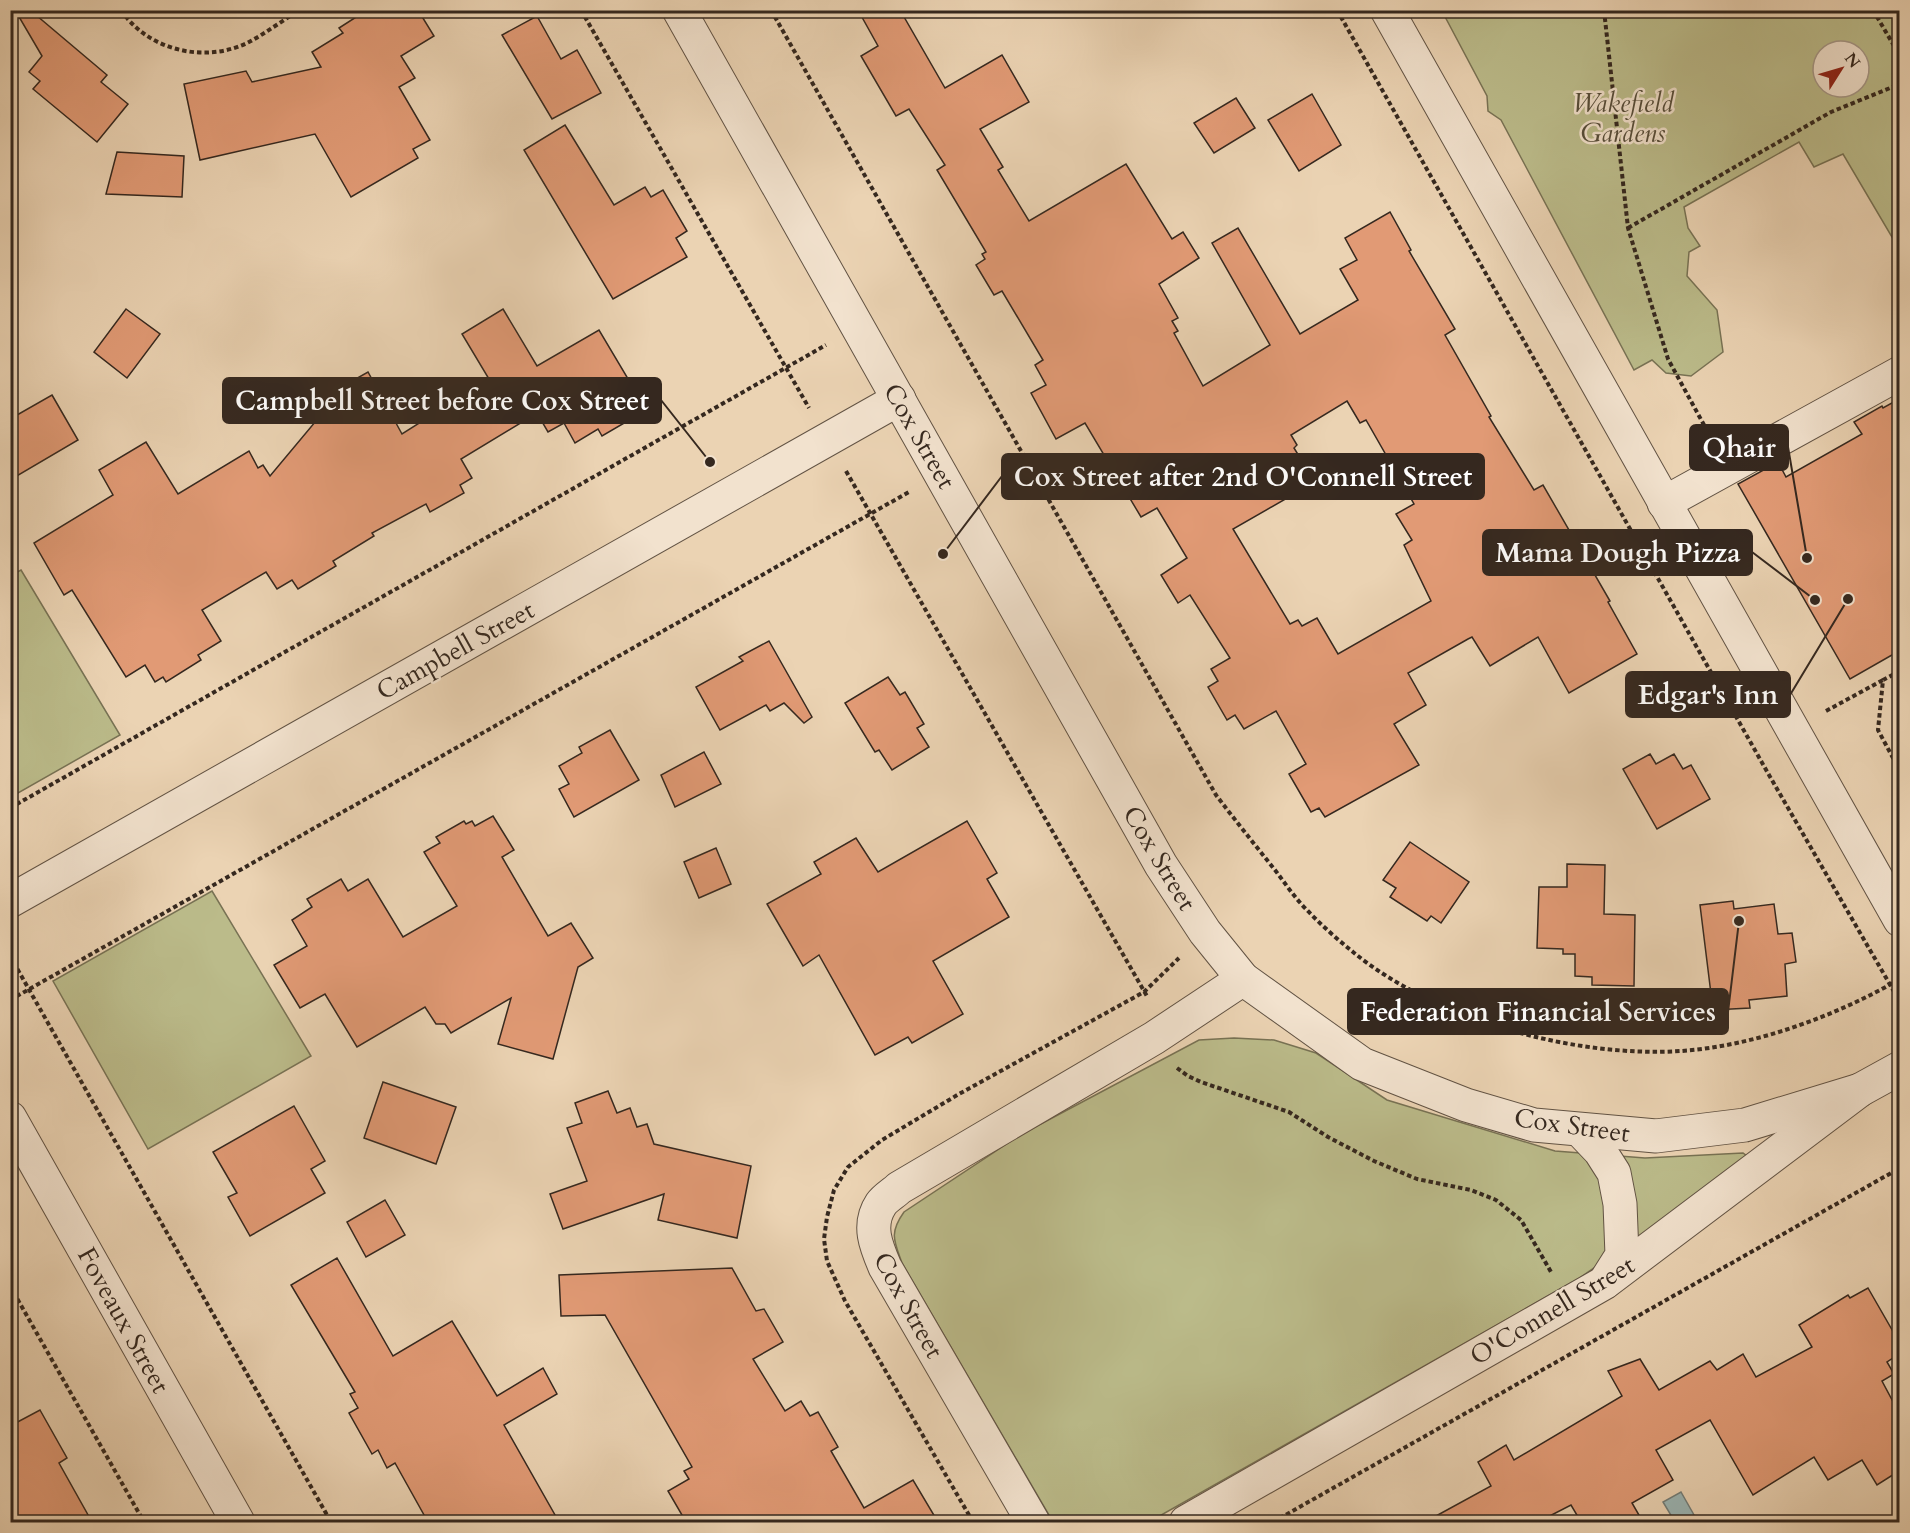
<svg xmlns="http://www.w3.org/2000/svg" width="1910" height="1533" font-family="Cardo,serif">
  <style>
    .green { fill: #bbbb8a; stroke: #787254; stroke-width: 1.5; fill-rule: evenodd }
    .water { fill: #9bb6b5; stroke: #727d79; stroke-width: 1.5 }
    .building { fill: #e19a75; stroke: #35281f; stroke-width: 1.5; fill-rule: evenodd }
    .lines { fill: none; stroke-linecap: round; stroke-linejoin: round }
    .minor-casing { stroke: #625344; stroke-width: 35 }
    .path { stroke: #35281f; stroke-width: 4; stroke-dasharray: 4.5 3; stroke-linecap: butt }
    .minor { stroke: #f2e2ce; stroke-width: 33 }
    .labels { text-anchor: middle; stroke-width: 5; stroke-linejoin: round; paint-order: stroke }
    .park-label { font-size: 26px; font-style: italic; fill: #564d3a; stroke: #f2e2ce }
    .street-label { font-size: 26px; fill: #35281f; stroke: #f2e2ce }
    .leader { fill: none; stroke: #35281f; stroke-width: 2 }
    .callout-dot { fill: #35281f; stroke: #f2e2ce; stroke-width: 2 }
    .callout { fill: #35281f; stroke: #35281f; stroke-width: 2 }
    .callout-label { font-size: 27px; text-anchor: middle; font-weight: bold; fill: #fff }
  </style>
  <rect width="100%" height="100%" fill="#ebd3b3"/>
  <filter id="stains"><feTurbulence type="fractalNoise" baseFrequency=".00333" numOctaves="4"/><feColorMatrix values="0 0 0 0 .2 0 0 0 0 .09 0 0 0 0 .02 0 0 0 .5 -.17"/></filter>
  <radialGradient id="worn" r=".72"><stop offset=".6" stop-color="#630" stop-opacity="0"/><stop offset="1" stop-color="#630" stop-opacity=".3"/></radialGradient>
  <g class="green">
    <path d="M1442 11H1899V249L1843 154 1814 167 1799 142 1684 207 1688 228 1700 246 1689 252 1687 276 1717 310 1723 352 1691 376 1666 373 1652 360 1634 370 1501 120 1488 111 1487 96ZM1823 51H1859V87H1823Z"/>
    <path d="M21 570 120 735 11 797 10 576Z"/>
    <path d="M212 891 311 1056 148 1149 53 981Z"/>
    <path d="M1234 1038 1274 1040 1316 1053 1387 1100 1555 1151 1645 1158 1743 1153 1751 1159 1578 1279 1149 1522H1053L902 1263C894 1241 889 1233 904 1212L1020 1135 1199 1040Z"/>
  </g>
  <path class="water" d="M1681 1492 1698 1522H1675L1663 1502Z"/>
  <g class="building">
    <path d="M15 10H30L107 75 101 82 128 104 97 142 33 89 40 81 29 72 42 56Z"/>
    <path d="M367 10H418L434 36 401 56 415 78 399 87 430 140 413 149 418 158 351 197 315 134 200 160 184 84 246 71 252 82 321 67 312 52 343 33 339 28Z"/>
    <path d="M858 10H900L945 88 1002 55 1029 102 980 129 1003 167 998 170 1029 221 1126 164 1172 239 1183 232 1199 258 1159 284 1178 318 1172 321 1178 331 1174 333 1203 386 1270 345 1212 243 1238 228 1300 334 1358 300 1340 269 1357 260 1345 238 1390 212 1411 250 1409 251 1455 329 1445 335 1491 416 1489 417 1534 490 1543 485 1610 601 1608 602 1637 654 1569 693 1538 637 1490 666 1472 637 1468 639 1408 673 1426 705 1394 724 1419 765 1325 817 1319 808 1311 812 1289 774 1306 764 1276 711 1244 729 1235 715 1227 720 1208 687 1218 681 1211 669 1230 658 1190 595 1178 603 1161 575 1187 558 1157 508 1141 517 1085 423 1056 439 1031 393 1046 385 1035 365 1043 360 1002 291 994 295 976 265 985 259 982 254 986 252 937 170 945 165 909 109 896 116 861 56 878 46ZM1347 401 1360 423 1366 420 1414 504 1396 514 1412 540 1404 545 1431 601 1338 654 1317 618 1302 626 1298 620 1290 624 1233 529 1296 493 1281 467 1299 456 1294 448 1297 445 1291 435Z"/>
    <path d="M537 16 561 59 577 50 601 93 552 119 502 35Z"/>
    <path d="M1312 94 1341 145 1299 171 1268 120Z"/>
    <path d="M1236 98 1255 128 1214 153 1194 123Z"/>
    <path d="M565 125 614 205 645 187 651 197 663 190 687 231 676 238 687 257 613 299 524 150Z"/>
    <path d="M117 152 184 156 182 197 106 194Z"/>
    <path d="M126 309 160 334 127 378 94 352Z"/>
    <path d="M503 309 537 366 599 330 643 404 634 410 638 415 602 436 598 429 575 443 564 423 548 432 537 413 461 459 472 478 460 485 464 493 430 512 426 504 372 533 374 536 333 561 336 566 298 589 292 580 277 589 266 572 202 610 221 641 198 655 201 660 166 682 163 677 155 682 145 665 126 677 72 590 64 595 34 543 113 495 99 470 146 442 178 494 249 451 258 468 263 465 270 476 326 409 320 399 368 372 402 434 489 379 462 334Z"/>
    <path d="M52 395 78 440 10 480V419Z"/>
    <path d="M1899 399V651L1850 679 1738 484 1778 462 1786 477 1862 434 1854 422 1882 406 1883 408Z"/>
    <path d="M769 641 812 717 804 723 784 703 770 711 766 705 720 730 696 687 743 661 739 657Z"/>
    <path d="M888 677 900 695 905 692 924 724 917 728 929 747 892 770 879 750 875 752 845 703Z"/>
    <path d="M610 730 639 780 574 817 559 789 569 784 559 766 582 753 579 747Z"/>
    <path d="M704 752 721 784 675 807 661 775Z"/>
    <path d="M1650 754 1656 764 1674 754 1683 769 1691 765 1710 799 1657 829 1623 769Z"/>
    <path d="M493 816 514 850 502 857 548 936 571 923 593 958 578 967 553 1059 498 1044 511 998 451 1033 445 1024H436L425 1007 357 1047 325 994 300 1008 274 965 307 946 292 920 312 907 307 899 341 879 348 891 368 879 403 937 457 906 424 852 440 843 436 837 464 821 466 824 472 821 475 826Z"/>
    <path d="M967 821 997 873 987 879 1009 917 933 961 963 1014 912 1043 908 1037 875 1055 819 955 803 966 767 904 821 874 814 862 856 838 878 872Z"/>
    <path d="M1410 842 1469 882 1441 923 1431 916 1427 921 1390 897 1396 888 1383 880Z"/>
    <path d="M716 848 731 884 699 898 684 862Z"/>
    <path d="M1567 864 1605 865 1604 914 1635 915 1634 986 1592 985V977L1575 976V954H1563V949L1537 948 1539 887H1567Z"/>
    <path d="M1733 901 1734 909 1774 904 1778 934 1792 933 1796 962 1785 964 1787 996 1749 1000 1750 1008 1713 1010 1700 905Z"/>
    <path d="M383 1082 456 1107 436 1164 364 1138Z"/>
    <path d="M608 1091 617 1113 630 1108 637 1127 647 1124 654 1144 751 1166 737 1238 658 1220 664 1194 563 1229 550 1194 587 1181 567 1128 582 1123 575 1103Z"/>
    <path d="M294 1106 325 1161 311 1169 325 1193 250 1236 228 1197 237 1193 213 1152Z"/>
    <path d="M385 1200 405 1235 366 1257 347 1222Z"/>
    <path d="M337 1258 393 1356 452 1321 497 1396 543 1368 557 1394 504 1425 559 1522H428L395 1463 387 1468 378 1450 372 1454 349 1413 358 1408 350 1394 355 1392 291 1285Z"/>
    <path d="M732 1268 756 1311 764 1309 783 1342 753 1359 785 1411 801 1401 810 1416 818 1412 838 1447 831 1451 864 1508 913 1480 938 1522H686L668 1491 689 1479 684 1471 692 1467 605 1315 561 1316 559 1275Z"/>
    <path d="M1868 1288 1899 1342V1354L1887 1362 1894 1374 1882 1381 1899 1413V1471L1877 1485 1862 1460 1828 1480 1814 1457 1753 1495 1710 1420 1656 1450 1673 1480 1632 1503 1643 1522H1581L1571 1505 1538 1522H1425L1491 1486 1478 1462 1506 1445 1514 1460 1622 1396 1608 1371 1640 1359 1659 1390 1710 1361 1717 1370 1743 1354 1756 1377 1812 1347 1799 1325 1848 1295 1850 1298Z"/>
    <path d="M40 1410 67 1458 59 1463 92 1522H10V1426Z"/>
  </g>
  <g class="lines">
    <defs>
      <g id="minor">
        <path d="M679 10 1161 865 1205 932 1243 979 1362 1064 1466 1105 1534 1125 1656 1136 1745 1125 1860 1090"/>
        <path d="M1387 10 1900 920"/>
        <path d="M1664 503 1900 373"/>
        <path d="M10 901 899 399"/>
        <path d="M10 1118 238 1522"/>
        <path d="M1580 1130 1600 1151 1614 1173 1620 1204 1622 1255 1605 1282"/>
        <path d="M1033 1522 885 1267C876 1246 867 1225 881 1204 885 1198 894 1193 899 1188L1154 1038 1243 979"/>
        <path d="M1186 1522 1604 1283 1860 1090 1900 1068"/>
      </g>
    </defs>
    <use href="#minor" class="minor-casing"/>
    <g class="path">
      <path d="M121 10C148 51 206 64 249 42 266 33 283 20 300 10"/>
      <path d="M581 10 809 408"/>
      <path d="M771 10 1216 795C1235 820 1255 845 1275 870 1285 883 1294 897 1306 909 1320 924 1337 939 1353 952 1436 1020 1575 1058 1681 1051 1755 1046 1836 1016 1900 979"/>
      <path d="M1337 10 1769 775 1900 1002"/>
      <path d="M1604 10 1628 228 1668 359 1710 436"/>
      <path d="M1873 10 1900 56"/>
      <path d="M1900 157V165"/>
      <path d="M1628 228 1831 112 1900 84"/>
      <path d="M846 471 1148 998"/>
      <path d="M1900 671 1883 680 1878 730 1900 771"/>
      <path d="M1826 711 1883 680"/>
      <path d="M10 808 826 345"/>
      <path d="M10 956 331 1522"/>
      <path d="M10 1000 909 492"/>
      <path d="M1177 1068 1188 1076 1201 1082 1289 1112 1328 1137 1374 1161 1417 1179 1471 1190 1496 1200 1521 1220 1551 1272"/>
      <path d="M10 1286 144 1522"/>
      <path d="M973 1522 845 1301 827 1261 824 1239 827 1217 834 1190 848 1167 882 1140 959 1094 1144 992 1179 958"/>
      <path d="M1273 1522 1900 1168"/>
    </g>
    <use href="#minor" class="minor"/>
  </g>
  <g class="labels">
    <g class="park-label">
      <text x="1623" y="112">Wakefield<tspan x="1623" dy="30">Gardens</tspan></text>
    </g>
    <g class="street-label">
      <text transform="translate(920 436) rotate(60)" y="9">Cox Street</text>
      <text transform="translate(455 650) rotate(-29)" y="9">Campbell Street</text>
      <text transform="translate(1160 858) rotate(59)" y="9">Cox Street</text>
      <text transform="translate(1572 1125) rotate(8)" y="9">Cox Street</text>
      <text transform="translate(909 1305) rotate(61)" y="9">Cox Street</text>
      <text transform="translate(1552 1310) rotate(-31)" y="9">O'Connell Street</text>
      <text transform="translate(124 1320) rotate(61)" y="9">Foveaux Street</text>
    </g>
  </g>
  <path class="leader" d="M710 462L661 400M1807 558L1788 447M943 554L1002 476M1815 600L1752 552M1848 599L1790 695M1739 921L1728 1012"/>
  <g class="callout-dot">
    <circle cx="710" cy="462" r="6"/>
    <circle cx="1807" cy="558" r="6"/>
    <circle cx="943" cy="554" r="6"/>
    <circle cx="1815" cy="600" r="6"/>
    <circle cx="1848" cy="599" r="6"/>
    <circle cx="1739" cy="921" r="6"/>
  </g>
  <g class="callout">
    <rect x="223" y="378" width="438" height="45" rx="6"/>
    <rect x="1690" y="425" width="98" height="45" rx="6"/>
    <rect x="1002" y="454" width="482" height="45" rx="6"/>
    <rect x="1483" y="530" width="269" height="45" rx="6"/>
    <rect x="1626" y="672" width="164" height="45" rx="6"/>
    <rect x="1348" y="989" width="380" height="45" rx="6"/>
  </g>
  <g class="callout-label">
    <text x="442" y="410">Campbell Street before Cox Street</text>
    <text x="1739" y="457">Qhair</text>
    <text x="1243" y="486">Cox Street after 2nd O'Connell Street</text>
    <text x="1618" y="562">Mama Dough Pizza</text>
    <text x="1708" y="704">Edgar's Inn</text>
    <text x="1538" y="1021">Federation Financial Services</text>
  </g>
  <rect width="1910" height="1533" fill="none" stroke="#ebd3b3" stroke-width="36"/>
  <rect x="12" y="12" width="1886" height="1509" fill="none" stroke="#35281f" stroke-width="3"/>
  <rect x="18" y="18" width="1874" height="1497" fill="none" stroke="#35281f" stroke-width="1.5"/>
  <g transform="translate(1841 69) rotate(53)"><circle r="28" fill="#f2e2ce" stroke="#a69888" stroke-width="1.5"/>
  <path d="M0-4.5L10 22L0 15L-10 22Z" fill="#8f2418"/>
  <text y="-9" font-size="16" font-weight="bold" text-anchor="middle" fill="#35281f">N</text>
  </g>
  <rect width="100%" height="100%" filter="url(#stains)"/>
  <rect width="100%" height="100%" fill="url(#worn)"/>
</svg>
